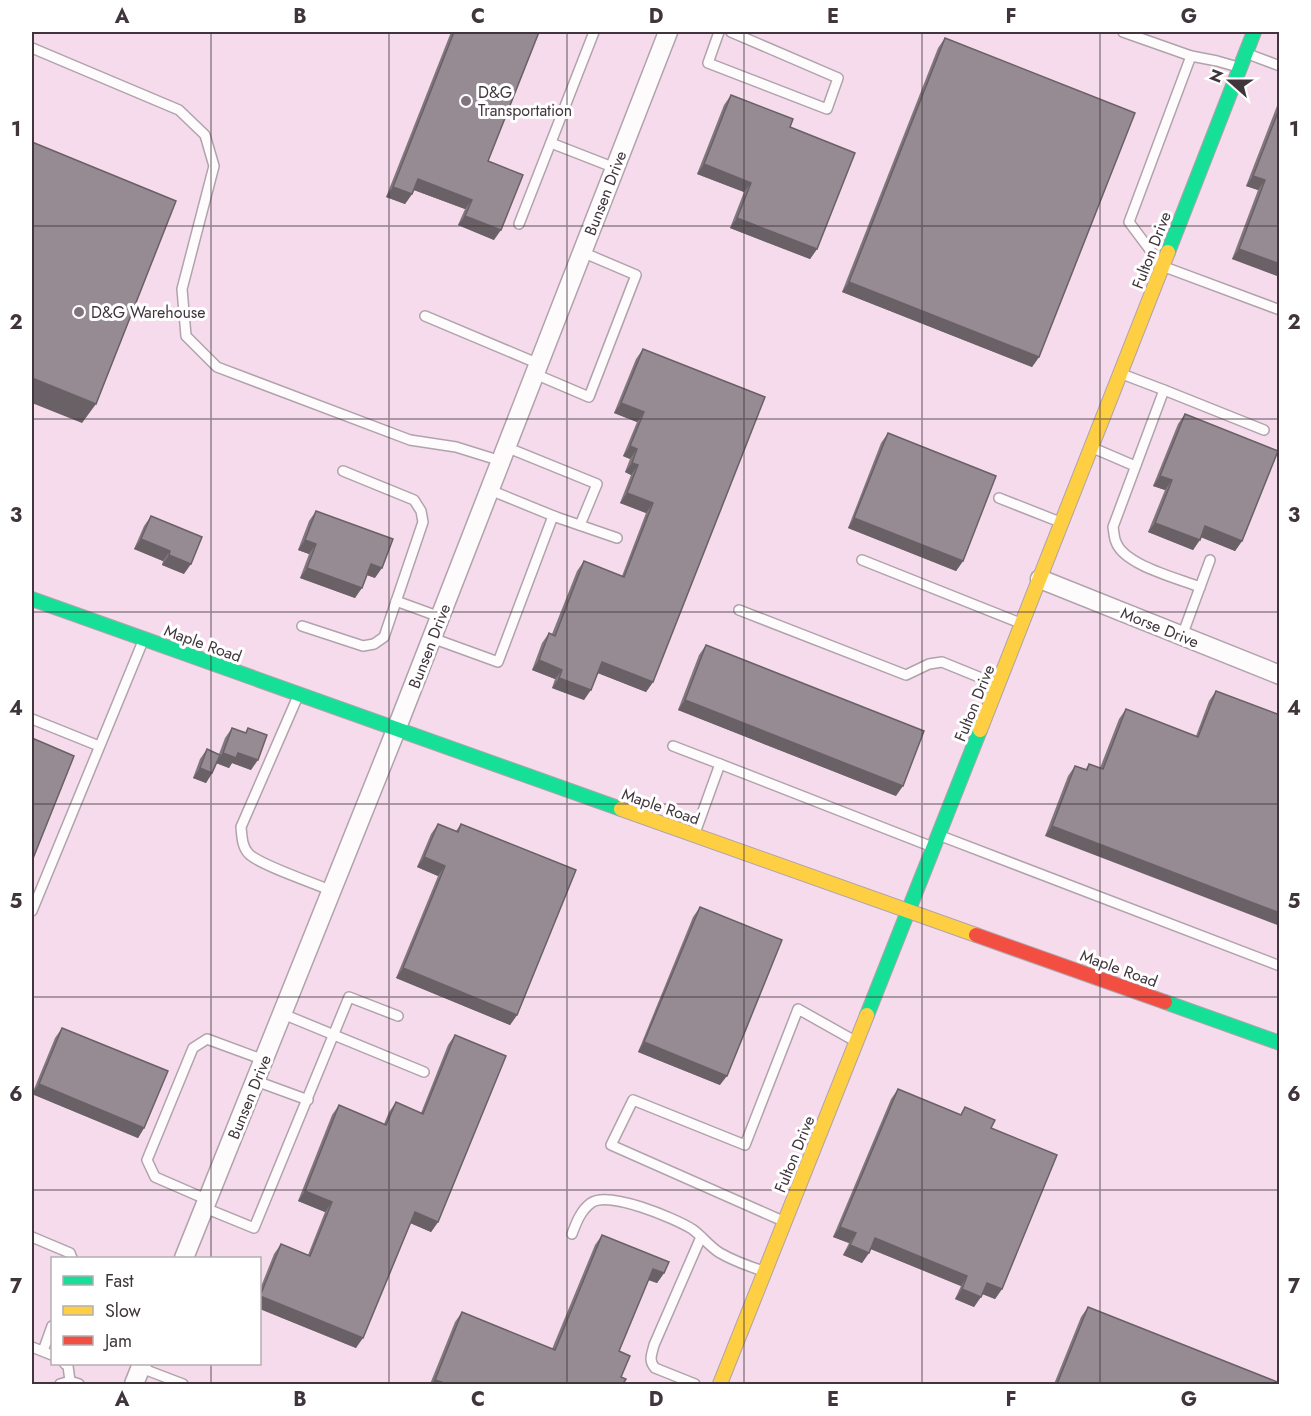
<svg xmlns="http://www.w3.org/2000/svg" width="1311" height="1416" font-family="Jost,sans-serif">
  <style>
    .built { fill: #f6dbec; fill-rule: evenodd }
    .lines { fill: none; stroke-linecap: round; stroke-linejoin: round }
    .lane-casing { stroke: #b0a3ab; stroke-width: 12 }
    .street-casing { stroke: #b0a3ab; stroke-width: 21 }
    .fast-casing { stroke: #b0a3ab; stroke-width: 16 }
    .slow-casing { stroke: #b0a3ab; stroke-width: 16 }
    .jam-casing { stroke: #b0a3ab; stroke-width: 16 }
    .lane { stroke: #fefbfd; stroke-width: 9 }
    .street { stroke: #fefbfd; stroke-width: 18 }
    .fast { stroke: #16e098; stroke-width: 14 }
    .slow { stroke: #ffcf43; stroke-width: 14 }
    .jam { stroke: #f24e42; stroke-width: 14 }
    .wall { fill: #81787e }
    .shaded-wall { fill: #696166 }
    .building { fill: #968b92; stroke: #696166; stroke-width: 1.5 }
    .grid { fill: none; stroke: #40353c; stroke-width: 1.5; stroke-opacity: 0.55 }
    .poi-dot { fill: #80737b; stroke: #fff; stroke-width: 2 }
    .labels { text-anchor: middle; stroke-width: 6; stroke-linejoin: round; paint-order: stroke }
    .poi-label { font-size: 16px; fill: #40353c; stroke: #fff; text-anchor: start }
    .street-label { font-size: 16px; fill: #40353c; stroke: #fff }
    .neatline { fill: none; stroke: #40353c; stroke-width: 2 }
    .grid-label { font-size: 20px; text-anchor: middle; font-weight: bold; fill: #40353c }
  </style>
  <rect width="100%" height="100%" fill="#f7e7f1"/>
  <path class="built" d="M32 32H1279V1384H32ZM52 1258H260V1364H52Z"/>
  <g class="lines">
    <defs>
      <g id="lane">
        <path d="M719 32 708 63 827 109 838 78 731 32"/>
        <path d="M1123 32 1191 56"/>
        <path d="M32 48 179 110 205 135 214 166 182 289 186 336 217 367 410 440 456 447 501 461"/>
        <path d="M1248 54 1280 66"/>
        <path d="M1238 67 1217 61 1191 56 1129 222 1162 266 1280 310"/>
        <path d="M551 143 615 168"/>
        <path d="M519 224 594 32"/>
        <path d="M425 316 539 364"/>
        <path d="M535 374 589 397 636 275 582 252"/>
        <path d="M1122 374 1164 390"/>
        <path d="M506 447 597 484 580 525"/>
        <path d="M1093 448 1135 466"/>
        <path d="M490 490 556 517"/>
        <path d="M999 498 1060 522"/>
        <path d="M862 560 1020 623"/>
        <path d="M1200 587C1177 578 1124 565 1116 542 1114 538 1114 532 1113 527L1164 390 1264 430"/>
        <path d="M396 601 440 617"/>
        <path d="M739 610 906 675 929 664 942 662 996 684"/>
        <path d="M302 626 363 646 374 644 384 637 423 522 421 511 414 500 343 471"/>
        <path d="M1182 636 1210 560"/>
        <path d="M432 638 498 662 553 516 617 538"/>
        <path d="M298 696 241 827C242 837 242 847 249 854 260 865 314 883 332 891"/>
        <path d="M32 719 99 746"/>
        <path d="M673 746 720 764"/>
        <path d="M695 833 720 764 930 846"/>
        <path d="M941 836 1280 966"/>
        <path d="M32 911 143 641"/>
        <path d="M283 1014 424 1072"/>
        <path d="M256 1081 308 1100"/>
        <path d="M208 1200 155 1177 147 1160 193 1048 207 1039 264 1060"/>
        <path d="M205 1208 254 1228 349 997 398 1016"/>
        <path d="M783 1221 611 1145 633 1100 745 1145 798 1009 855 1041"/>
        <path d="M572 1234C576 1223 581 1210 591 1203 608 1190 674 1218 692 1229 702 1236 710 1247 720 1253 734 1261 748 1266 763 1271"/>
        <path d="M32 1237 70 1253 72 1258"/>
        <path d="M32 1347 52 1355"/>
        <path d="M43 1351 52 1326"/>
        <path d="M65 1364 68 1366 70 1381"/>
        <path d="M141 1368 183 1384"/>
        <path d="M60 1384 70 1381 79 1384"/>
        <path d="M695 1384 655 1368C648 1360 652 1354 654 1345L701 1237"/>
      </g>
      <g id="street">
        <path d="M1040 579 1280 675"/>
        <path d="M184 1258 396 730 668 32"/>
        <path d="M134 1384 142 1364"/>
      </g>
      <g id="fast">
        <path d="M1168 252 1254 32"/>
        <path d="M32 599 621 809"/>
        <path d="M1165 1002 1280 1043"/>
        <path d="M867 1015 980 730"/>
      </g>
      <g id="slow">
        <path d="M980 730 1168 252"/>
        <path d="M621 809 976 935"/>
        <path d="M720 1384 867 1015"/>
      </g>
      <path id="jam" d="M976 935 1165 1002"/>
    </defs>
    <use href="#lane" class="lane-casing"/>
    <use href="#street" class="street-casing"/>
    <use href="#fast" class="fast-casing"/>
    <use href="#slow" class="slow-casing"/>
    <use href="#jam" class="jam-casing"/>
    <use href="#lane" class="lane"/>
    <use href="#street" class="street"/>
    <use href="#fast" class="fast"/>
    <use href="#slow" class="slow"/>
    <use href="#jam" class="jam"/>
  </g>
  <g class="wall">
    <path d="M451 32H539L488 161 494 240 458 225 465 209 414 190 412 194 405 204 386 197Z"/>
    <path d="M945 38 1039 357 1032 367 842 292 938 48Z"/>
    <path d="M731 95 790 127 817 249 810 259 730 228 744 192 697 174 724 105Z"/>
    <path d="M1280 98V277L1232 259 1258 190 1246 186Z"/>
    <path d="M643 349 765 397 653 682 646 692 598 673 584 700 552 688 555 679 532 670 542 643 549 633 552 634 577 571 584 561 622 576 646 513 620 503 631 475 625 472 630 459 623 456 637 422 614 413 636 359Z"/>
    <path d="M1185 414 1242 541 1235 551 1201 537 1193 550 1148 532 1165 490 1153 486 1178 424Z"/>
    <path d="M888 433 963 561 956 571 848 528 881 443Z"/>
    <path d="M316 511 375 578 367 575 355 598 300 578 309 554 298 550 309 521Z"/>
    <path d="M151 516 184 574 162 565 163 561 134 549 144 526Z"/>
    <path d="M706 645 896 796 678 710 699 655Z"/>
    <path d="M1216 691 1280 715 1045 836 1068 776 1075 766 1085 770 1089 764 1100 768 1119 719 1126 709 1196 736 1209 701Z"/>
    <path d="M232 728 245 733 248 728 251 770 232 763 229 768 216 763 212 773 206 783 193 778 200 759 207 749 219 754 225 738Z"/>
    <path d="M438 824 456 831 461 824 517 1015 510 1025 396 978 438 876 417 867 431 834Z"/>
    <path d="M700 907 720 1085 638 1052 693 917Z"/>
    <path d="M62 1028 144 1128 138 1138 32 1094 55 1038Z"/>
    <path d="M455 1035 438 1222 431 1232 410 1223 356 1348 260 1309V1289L274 1254 281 1244 308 1255 325 1212 298 1201 332 1115 339 1105 384 1124 389 1112 396 1102 421 1113 448 1045Z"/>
    <path d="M898 1089 960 1115 965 1107 991 1128 1002 1289 995 1299 982 1294 974 1307 955 1299 961 1286 871 1249 862 1263 843 1255 849 1243 833 1237 891 1099Z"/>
    <path d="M602 1235 664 1273 657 1283 648 1280 619 1351 621 1377 623 1384H430L455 1322 462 1312 552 1349 595 1245Z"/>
    <path d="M1088 1307 1280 1384H1054L1081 1317Z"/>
  </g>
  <g class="shaded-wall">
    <path d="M704 164 751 183 744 192 697 174Z"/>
    <path d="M1253 176 1265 180 1258 190 1246 186Z"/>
    <path d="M418 179 472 200 465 209 411 189Z"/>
    <path d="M393 187 412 194 405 204 386 197Z"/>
    <path d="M465 216 501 230 494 240 458 225Z"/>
    <path d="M737 218 817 249 810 259 730 228Z"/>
    <path d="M1239 249 1280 264V277L1232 259Z"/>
    <path d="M849 282 1039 357 1032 367 842 292Z"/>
    <path d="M32 378 96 404 82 423 32 403Z"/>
    <path d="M621 403 644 412 637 422 614 413Z"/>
    <path d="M630 446 637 449 630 459 623 456Z"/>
    <path d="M632 463 638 465 631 475 625 472Z"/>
    <path d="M1160 476 1172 480 1165 490 1153 486Z"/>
    <path d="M627 493 653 503 646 513 620 503Z"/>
    <path d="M854 518 963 561 956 571 848 528Z"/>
    <path d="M1155 523 1200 540 1193 550 1148 532Z"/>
    <path d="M1205 526 1242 541 1235 551 1198 536Z"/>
    <path d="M141 539 170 551 163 561 134 549Z"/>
    <path d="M305 540 316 544 309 554 298 550Z"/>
    <path d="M169 555 191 564 184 574 162 565Z"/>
    <path d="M371 564 382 568 375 578 364 574Z"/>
    <path d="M307 568 362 588 355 598 300 578Z"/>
    <path d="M539 660 562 670 555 679 532 670Z"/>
    <path d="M602 662 653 682 646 692 595 672Z"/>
    <path d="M559 678 591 690 584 700 552 688Z"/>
    <path d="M685 700 903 786 896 796 678 710Z"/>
    <path d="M223 753H238L258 760 251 770 232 763 229 768 216 763Z"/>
    <path d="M200 768 212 773 206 783 193 778Z"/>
    <path d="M1052 826 1280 913V926L1045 836Z"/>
    <path d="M424 857 445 866 438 876 417 867Z"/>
    <path d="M403 968 517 1015 510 1025 396 978Z"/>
    <path d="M644 1042 727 1076 720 1085 638 1052Z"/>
    <path d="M39 1084 144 1128 138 1138 32 1094Z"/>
    <path d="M305 1191 332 1202 325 1212 298 1201Z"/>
    <path d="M415 1212 438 1222 431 1232 408 1222Z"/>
    <path d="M840 1227 856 1233 849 1243 833 1237Z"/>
    <path d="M875 1238 967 1276 961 1286 868 1248Z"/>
    <path d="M850 1245 869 1253 862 1263 843 1255Z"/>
    <path d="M653 1269 664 1273 657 1283 646 1279Z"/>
    <path d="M987 1283 1002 1289 995 1299 980 1293Z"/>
    <path d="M962 1289 981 1297 974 1307 955 1299Z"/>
    <path d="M260 1296 363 1338 356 1348 260 1309Z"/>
    <path d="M435 1380 447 1384H432Z"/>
  </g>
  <g class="building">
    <path d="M454 32H539L488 161 523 175 501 230 465 216 472 200 418 179 412 194 393 187Z"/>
    <path d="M945 38 1135 113 1039 357 849 282Z"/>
    <path d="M731 95 793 119 790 127 855 153 817 249 737 218 751 183 704 164Z"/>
    <path d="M1280 107V264L1239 249 1265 180 1253 176Z"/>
    <path d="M32 142 176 201 96 404 32 378Z"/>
    <path d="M643 349 765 397 653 682 602 662 591 690 559 678 562 670 539 660 549 633 555 636 584 561 624 577 653 503 627 493 638 465 632 463 637 449 630 446 644 412 621 403Z"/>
    <path d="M1185 414 1278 451 1242 541 1205 526 1200 540 1155 523 1172 480 1160 476Z"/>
    <path d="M888 433 996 476 963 561 854 518Z"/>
    <path d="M316 511 393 539 382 568 371 564 362 588 307 568 316 544 305 540Z"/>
    <path d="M151 516 202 537 191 564 169 555 170 551 141 539Z"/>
    <path d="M706 645 924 731 903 786 685 700Z"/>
    <path d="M1216 691 1280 715V913L1052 826 1075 766 1087 770 1089 764 1103 769 1126 709 1198 737Z"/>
    <path d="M232 728 246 733 248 728 267 735 258 760 238 753 236 758 223 753Z"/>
    <path d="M32 738 74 756 32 861Z"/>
    <path d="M207 749 220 755 212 773 200 768Z"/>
    <path d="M438 824 458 832 461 824 576 870 517 1015 403 968 445 866 424 857Z"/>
    <path d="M700 907 782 940 727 1076 644 1042Z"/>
    <path d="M62 1028 168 1071 144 1128 39 1084Z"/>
    <path d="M455 1035 506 1056 438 1222 415 1212 363 1338 260 1296 281 1244 310 1256 332 1202 305 1191 339 1105 386 1125 396 1102 423 1114Z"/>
    <path d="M898 1089 961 1115 965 1107 995 1120 991 1128 1057 1155 1002 1289 987 1283 981 1297 962 1289 967 1276 875 1238 869 1253 850 1245 856 1233 840 1227Z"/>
    <path d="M602 1235 669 1262 664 1273 653 1269 619 1351 630 1356 621 1377 626 1379 623 1384H447L435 1380 462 1312 555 1350Z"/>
    <path d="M1088 1307 1280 1383V1384H1057Z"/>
  </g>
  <path class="grid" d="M211 32V1258M389 32V1384M567 32V1384M744 32V1384M922 32V1384M1100 32V1384M32 226H1280M32 419H1280M32 612H1280M32 804H1280M32 997H1280M32 1190H1280M211 1364V1384"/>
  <g class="poi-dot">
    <circle cx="466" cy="101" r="6"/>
    <circle cx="79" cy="312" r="6"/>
  </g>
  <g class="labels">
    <g class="poi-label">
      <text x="478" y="98">D&amp;G<tspan x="478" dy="18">Transportation</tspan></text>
      <text x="91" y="318">D&amp;G Warehouse</text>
    </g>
    <g class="street-label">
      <text transform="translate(605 193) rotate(-69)" y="6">Bunsen Drive</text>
      <text transform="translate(1151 250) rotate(-69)" y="6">Fulton Drive</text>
      <text transform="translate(1160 627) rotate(22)" y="6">Morse Drive</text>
      <text transform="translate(203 643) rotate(20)" y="6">Maple Road</text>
      <text transform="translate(429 646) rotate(-69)" y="6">Bunsen Drive</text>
      <text transform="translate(974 703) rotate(-68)" y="6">Fulton Drive</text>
      <text transform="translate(661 806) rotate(19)" y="6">Maple Road</text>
      <text transform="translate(1119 968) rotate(20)" y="6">Maple Road</text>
      <text transform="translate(249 1097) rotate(-68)" y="6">Bunsen Drive</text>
      <text transform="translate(794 1154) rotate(-68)" y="6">Fulton Drive</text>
    </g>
  </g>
  <rect width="1311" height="1416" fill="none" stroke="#ffffff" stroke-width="66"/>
  <rect x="51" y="1257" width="210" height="108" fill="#ffffff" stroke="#b3aeb1" stroke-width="1.5"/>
  <rect x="63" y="1276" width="30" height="9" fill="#16e098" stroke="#b3aeb1" stroke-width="1.5"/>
  <text x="105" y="1287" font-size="18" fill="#40353c">Fast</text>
  <rect x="63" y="1306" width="30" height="9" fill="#ffcf43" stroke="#b3aeb1" stroke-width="1.5"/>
  <text x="105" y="1317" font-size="18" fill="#40353c">Slow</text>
  <rect x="63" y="1336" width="30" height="9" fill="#f24e42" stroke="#b3aeb1" stroke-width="1.5"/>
  <text x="105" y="1347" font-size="18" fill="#40353c">Jam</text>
  <g transform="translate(1230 81) rotate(291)" stroke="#ffffff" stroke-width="4.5" paint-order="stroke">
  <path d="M0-4.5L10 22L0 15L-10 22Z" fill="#40353c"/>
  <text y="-9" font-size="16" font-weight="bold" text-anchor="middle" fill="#40353c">N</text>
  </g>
  <rect x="33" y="33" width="1245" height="1350" class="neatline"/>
  <g class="grid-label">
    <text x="122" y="23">A</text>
    <text x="300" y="23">B</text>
    <text x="478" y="23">C</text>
    <text x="656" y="23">D</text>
    <text x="833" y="23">E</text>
    <text x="1011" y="23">F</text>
    <text x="1189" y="23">G</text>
    <text x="16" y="136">1</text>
    <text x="1294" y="136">1</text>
    <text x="16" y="329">2</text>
    <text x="1294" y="329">2</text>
    <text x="16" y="522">3</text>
    <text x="1294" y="522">3</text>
    <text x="16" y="715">4</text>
    <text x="1294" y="715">4</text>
    <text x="16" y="908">5</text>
    <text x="1294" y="908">5</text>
    <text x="16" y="1101">6</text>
    <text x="1294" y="1101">6</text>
    <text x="16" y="1293">7</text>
    <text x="1294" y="1293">7</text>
    <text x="122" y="1406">A</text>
    <text x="300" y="1406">B</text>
    <text x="478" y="1406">C</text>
    <text x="656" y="1406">D</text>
    <text x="833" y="1406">E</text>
    <text x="1011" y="1406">F</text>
    <text x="1189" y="1406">G</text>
  </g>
</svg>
